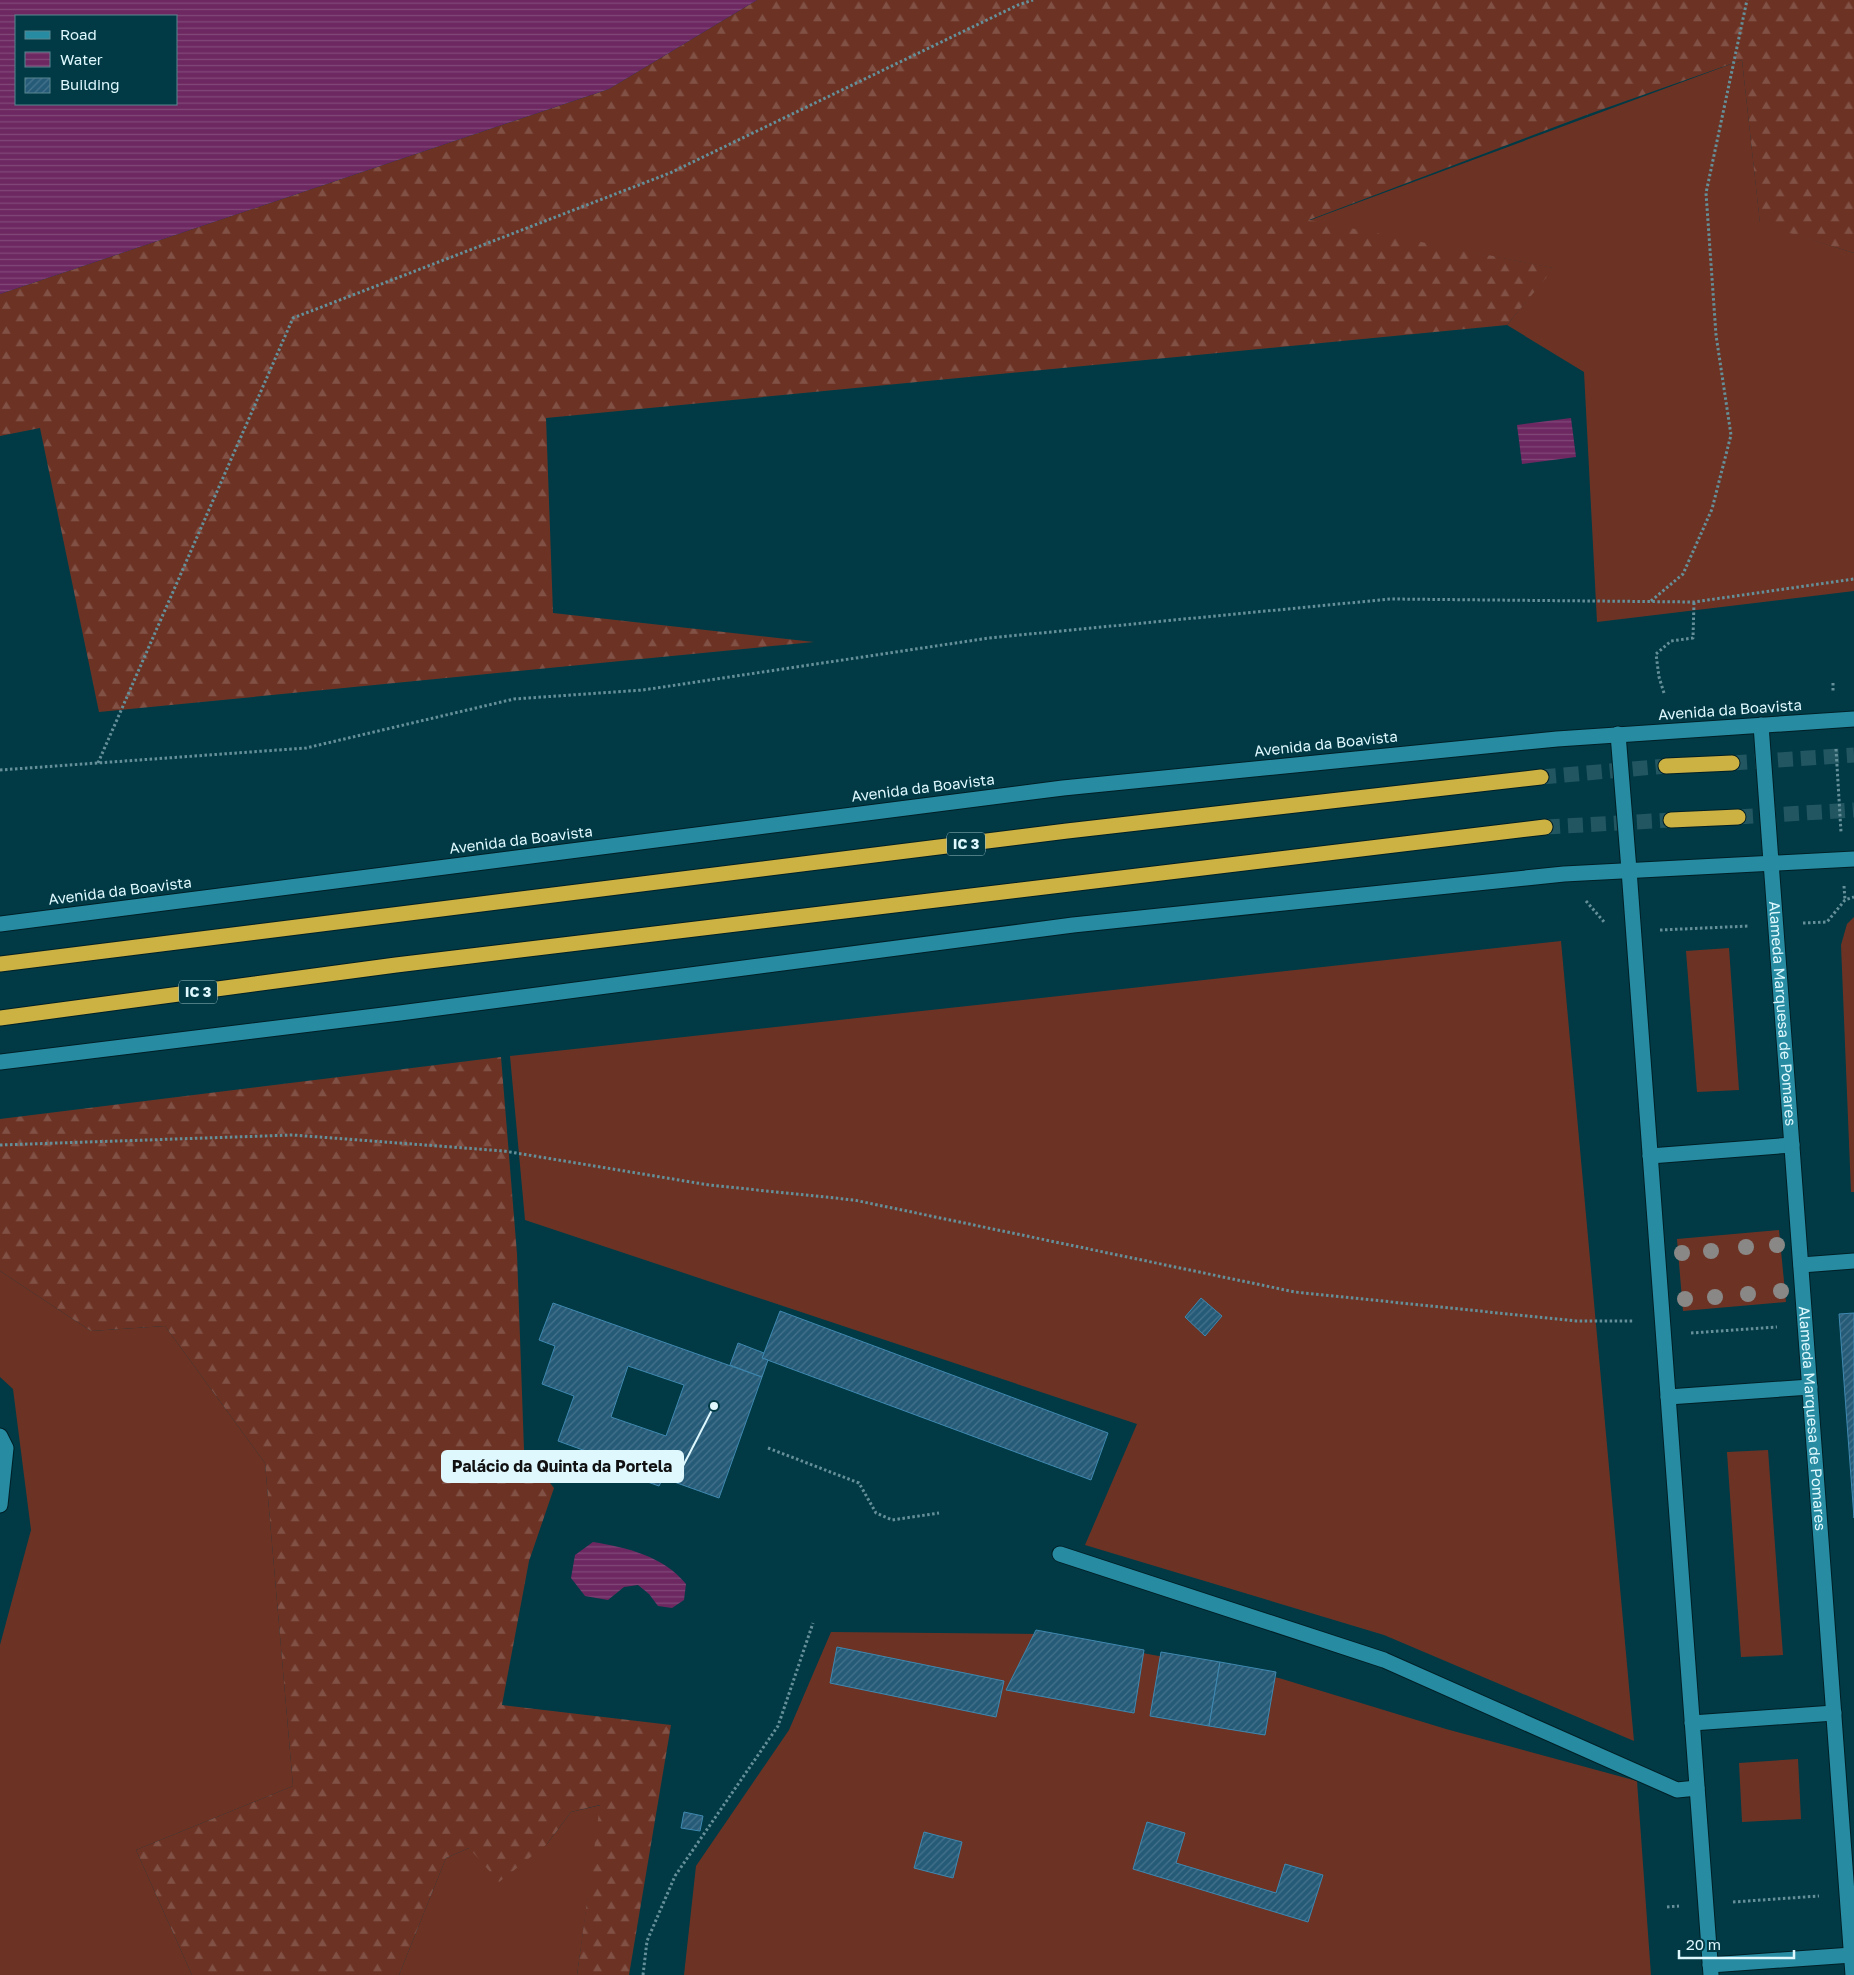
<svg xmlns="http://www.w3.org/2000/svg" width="1854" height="1975" font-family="'Golos Text',sans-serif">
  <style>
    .grass { fill: #6c3325 }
    .forest { fill: url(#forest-firs) }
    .water { fill: url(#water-rules); fill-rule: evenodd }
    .building { fill: url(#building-hatch); stroke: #3f88b0; fill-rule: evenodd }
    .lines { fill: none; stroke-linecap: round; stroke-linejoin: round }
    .highway-tunnel { stroke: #225661; stroke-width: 15; stroke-dasharray: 15 8; stroke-linecap: butt }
    .lane-casing { stroke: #011f26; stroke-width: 17 }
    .street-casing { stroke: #011f26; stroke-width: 17 }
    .highway-casing { stroke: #011f26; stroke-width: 17 }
    .path { stroke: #659099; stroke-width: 3; stroke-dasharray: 2.5 2.5; stroke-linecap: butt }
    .lane { stroke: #278ca2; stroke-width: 15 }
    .street { stroke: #278ca2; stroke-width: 15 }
    .highway { stroke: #ccb143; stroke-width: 15 }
    .tree { fill: #8a8886 }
    .labels { text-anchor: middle; stroke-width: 4.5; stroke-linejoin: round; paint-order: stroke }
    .shield { fill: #013a45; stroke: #9cbfc6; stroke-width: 1 }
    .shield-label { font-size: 14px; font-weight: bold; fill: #def8fe }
    .street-label { font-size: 15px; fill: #def8fe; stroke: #013a45 }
    .leader { fill: none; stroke: #def8fe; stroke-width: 2 }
    .callout-dot { fill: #def8fe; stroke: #013a45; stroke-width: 2 }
    .callout { fill: #def8fe; stroke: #def8fe; stroke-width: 2 }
    .callout-label { font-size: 16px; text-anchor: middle; font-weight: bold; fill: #111 }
  </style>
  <defs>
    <pattern id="forest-firs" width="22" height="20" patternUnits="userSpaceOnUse" patternTransform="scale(1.25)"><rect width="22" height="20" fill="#6c3325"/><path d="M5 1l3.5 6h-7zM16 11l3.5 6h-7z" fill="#815146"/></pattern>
    <pattern id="water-rules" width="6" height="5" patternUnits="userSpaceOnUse" patternTransform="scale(1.25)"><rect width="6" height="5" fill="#6d2861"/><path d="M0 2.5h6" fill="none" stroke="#814879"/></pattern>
    <pattern id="building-hatch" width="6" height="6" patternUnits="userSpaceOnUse" patternTransform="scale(1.25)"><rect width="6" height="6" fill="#265b78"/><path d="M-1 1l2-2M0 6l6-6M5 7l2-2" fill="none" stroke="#45738c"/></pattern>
  </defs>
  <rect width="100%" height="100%" fill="#013a45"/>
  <g class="grass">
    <path d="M1742 60 1760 223 1854 253V591L1597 622 1584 372 1507 325 1553 268 1308 221Z"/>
    <path d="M1854 917V1192H1851L1841 945 1847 924Z"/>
    <path d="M1561 941 1634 1741 1384 1635 1085 1545 1137 1424 525 1220 510 1056Z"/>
    <path d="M1729 948 1739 1090 1697 1092 1686 951Z"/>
    <path d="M1779 1230 1786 1302 1683 1311 1677 1239Z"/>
    <path d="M0 1271 91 1331 165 1326 265 1463 293 1786 136 1850 192 1975H0V1645L31 1530 13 1389 0 1377Z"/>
    <path d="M1768 1450 1783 1655 1741 1657 1727 1452Z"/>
    <path d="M831 1632 1039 1634 1279 1678 1446 1729 1637 1781 1651 1975H684L696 1866 789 1730Z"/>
    <path d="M1798 1759 1801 1819 1742 1822 1739 1763Z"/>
    <path d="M601 1805 577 1975H399L446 1858 469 1848 547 1844 571 1812Z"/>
  </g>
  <g class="forest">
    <path d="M757 0H1854V253L1760 224 1742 60 1589 114 1309 220 1554 268 1507 325 546 418 553 613 814 642 99 712 40 428 0 436V294L609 89Z"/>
    <path d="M501 1057 517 1254 524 1450 554 1488 529 1561 502 1705 671 1725 629 1975H577L600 1805 571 1812 547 1844 499 1882 469 1848 446 1858 399 1975H192L136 1850 293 1786 265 1463 165 1326 91 1331 0 1271V1119Z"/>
  </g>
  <g class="water">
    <path d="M0 0H757L609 89 0 294ZM176 16V104H16V16Z"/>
    <path d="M1571 418 1576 457 1522 464 1517 425Z"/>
    <path d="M593 1542C626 1547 665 1557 686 1584L684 1600 672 1608 658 1606 649 1594 638 1585 624 1587 608 1600 585 1596 571 1578 575 1555Z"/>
  </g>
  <g class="building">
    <path d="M1201 1298 1222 1316 1205 1336 1185 1317Z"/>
    <path d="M553 1303 762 1377 719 1498 663 1478 659 1486 639 1479 641 1471 558 1441 574 1396 542 1384 555 1346 539 1340ZM628 1366 684 1385 666 1436 611 1417Z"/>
    <path d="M780 1311 1108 1433 1091 1480 762 1358Z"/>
    <path d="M1854 1313V1518L1839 1314Z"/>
    <path d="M738 1343 764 1353 762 1358 768 1360 762 1377 730 1365Z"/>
    <path d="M1036 1630 1144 1650 1134 1713 1006 1690Z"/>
    <path d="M837 1647 1004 1681 996 1717 830 1683Z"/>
    <path d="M1161 1652 1220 1662 1209 1726 1150 1716Z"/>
    <path d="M1220 1662 1276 1672 1265 1735 1209 1726Z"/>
    <path d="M684 1812 703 1816 700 1831 681 1828Z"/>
    <path d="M1147 1822 1185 1833 1176 1863 1276 1893 1285 1864 1323 1875 1308 1922 1133 1869Z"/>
    <path d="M924 1832 962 1842 953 1878 914 1868Z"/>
  </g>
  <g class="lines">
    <g class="highway-tunnel">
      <path d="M1732 763 1854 755"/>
      <path d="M1541 777 1666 766"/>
      <path d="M1738 817 1854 810"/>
      <path d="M1545 827 1671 820"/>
    </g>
    <defs>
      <g id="lane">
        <path d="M1761 725 1771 862"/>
        <path d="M1618 734 1629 870"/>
        <path d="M1650 1156 1792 1145"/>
        <path d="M1668 1397 1810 1387"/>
        <path d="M1060 1554 1384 1660 1677 1790 1697 1788"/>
        <path d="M1692 1723 1834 1713"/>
        <path d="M1710 1965 1852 1955"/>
      </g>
      <g id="street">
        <path id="s1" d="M1771 862 1853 1975"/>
        <path d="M1629 870 1711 1975"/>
        <path d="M0 924 1063 788 1557 739 1854 719"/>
        <path d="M0 1062 400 1013 1073 925 1564 874 1854 859"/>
        <path d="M1801 1265 1854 1261"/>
        <path d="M0 1436 6 1448 0 1505"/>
      </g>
      <g id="highway">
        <path d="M1666 766 1732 763"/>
        <path d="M1671 820 1738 817"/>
        <path d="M0 964 1067 831 1541 777"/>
        <path d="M0 1018 396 965 1545 827"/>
      </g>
    </defs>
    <use href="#lane" class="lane-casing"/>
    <use href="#street" class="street-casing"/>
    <use href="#highway" class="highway-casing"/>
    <g class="path">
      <path d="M1651 601 1683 574 1712 509 1731 435 1716 335 1706 193 1747 0"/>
      <path d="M1833 683V693"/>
      <path d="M1664 693 1659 677 1656 654 1671 641 1693 638 1694 602"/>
      <path d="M1836 749 1841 832"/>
      <path d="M98 763 293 318 670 173 1018 5 1033 0"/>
      <path d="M0 770 306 748 514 699 643 690 989 638 1390 599 1694 602 1854 579"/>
      <path d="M1844 886 1845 900"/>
      <path d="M1586 901 1605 923"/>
      <path d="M1803 923 1827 922 1845 900 1854 897"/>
      <path d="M1660 930 1749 926"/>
      <path d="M0 1145 293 1135 504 1151 709 1185 854 1200 1295 1292 1576 1321H1634"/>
      <path d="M1691 1333 1777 1327"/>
      <path d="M768 1448 859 1483 876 1513 892 1520 939 1513"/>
      <path d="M1733 1902 1819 1896"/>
      <path d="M1667 1907 1679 1906"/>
      <path d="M643 1975 647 1941 675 1876 778 1726 813 1623"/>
    </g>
    <use href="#lane" class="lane"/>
    <use href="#street" class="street"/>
    <use href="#highway" class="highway"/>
  </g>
  <g class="tree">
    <circle cx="1777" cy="1245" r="8"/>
    <circle cx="1746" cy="1247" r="8"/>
    <circle cx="1711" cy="1251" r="8"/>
    <circle cx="1682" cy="1253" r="8"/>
    <circle cx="1781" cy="1291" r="8"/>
    <circle cx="1748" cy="1294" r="8"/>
    <circle cx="1715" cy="1297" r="8"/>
    <circle cx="1685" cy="1299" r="8"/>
  </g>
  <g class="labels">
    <g class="shield">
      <rect x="947" y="832.5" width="38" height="23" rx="4"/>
      <rect x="179" y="980.5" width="38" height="23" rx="4"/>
    </g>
    <g class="shield-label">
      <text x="966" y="849">IC 3</text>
      <text x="198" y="997">IC 3</text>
    </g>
    <g class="street-label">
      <text transform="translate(1730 710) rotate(-4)" y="5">Avenida da Boavista</text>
      <text transform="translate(1326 744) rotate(-6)" y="5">Avenida da Boavista</text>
      <text transform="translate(923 788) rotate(-7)" y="5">Avenida da Boavista</text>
      <text transform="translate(521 840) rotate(-7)" y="5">Avenida da Boavista</text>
      <text transform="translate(120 891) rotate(-7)" y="5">Avenida da Boavista</text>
      <text dy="5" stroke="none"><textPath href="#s1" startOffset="152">Alameda Marquesa de Pomares</textPath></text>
      <text dy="5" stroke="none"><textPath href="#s1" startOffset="558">Alameda Marquesa de Pomares</textPath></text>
    </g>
  </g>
  <path class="leader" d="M714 1406L683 1466"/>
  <circle class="callout-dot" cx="714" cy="1406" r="5"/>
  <rect class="callout" x="442" y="1451" width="241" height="31" rx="5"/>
  <g class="callout-label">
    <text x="562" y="1472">Palácio da Quinta da Portela</text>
  </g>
  <rect x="15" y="15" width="162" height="90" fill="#013a45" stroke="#59868f"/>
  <rect x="25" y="31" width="25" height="8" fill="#278ca2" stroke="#59868f"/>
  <text x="60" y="40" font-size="15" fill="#def8fe">Road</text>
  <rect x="25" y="52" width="25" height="15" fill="url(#water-rules)" stroke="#59868f"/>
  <text x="60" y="65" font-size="15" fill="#def8fe">Water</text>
  <rect x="25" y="78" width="25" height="15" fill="url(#building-hatch)" stroke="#59868f"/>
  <text x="60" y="90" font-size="15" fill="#def8fe">Building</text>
  <path d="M1679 1950v8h115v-8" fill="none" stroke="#def8fe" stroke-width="2.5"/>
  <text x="1686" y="1950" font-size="15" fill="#def8fe" stroke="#013a45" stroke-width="4" paint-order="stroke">20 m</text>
</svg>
